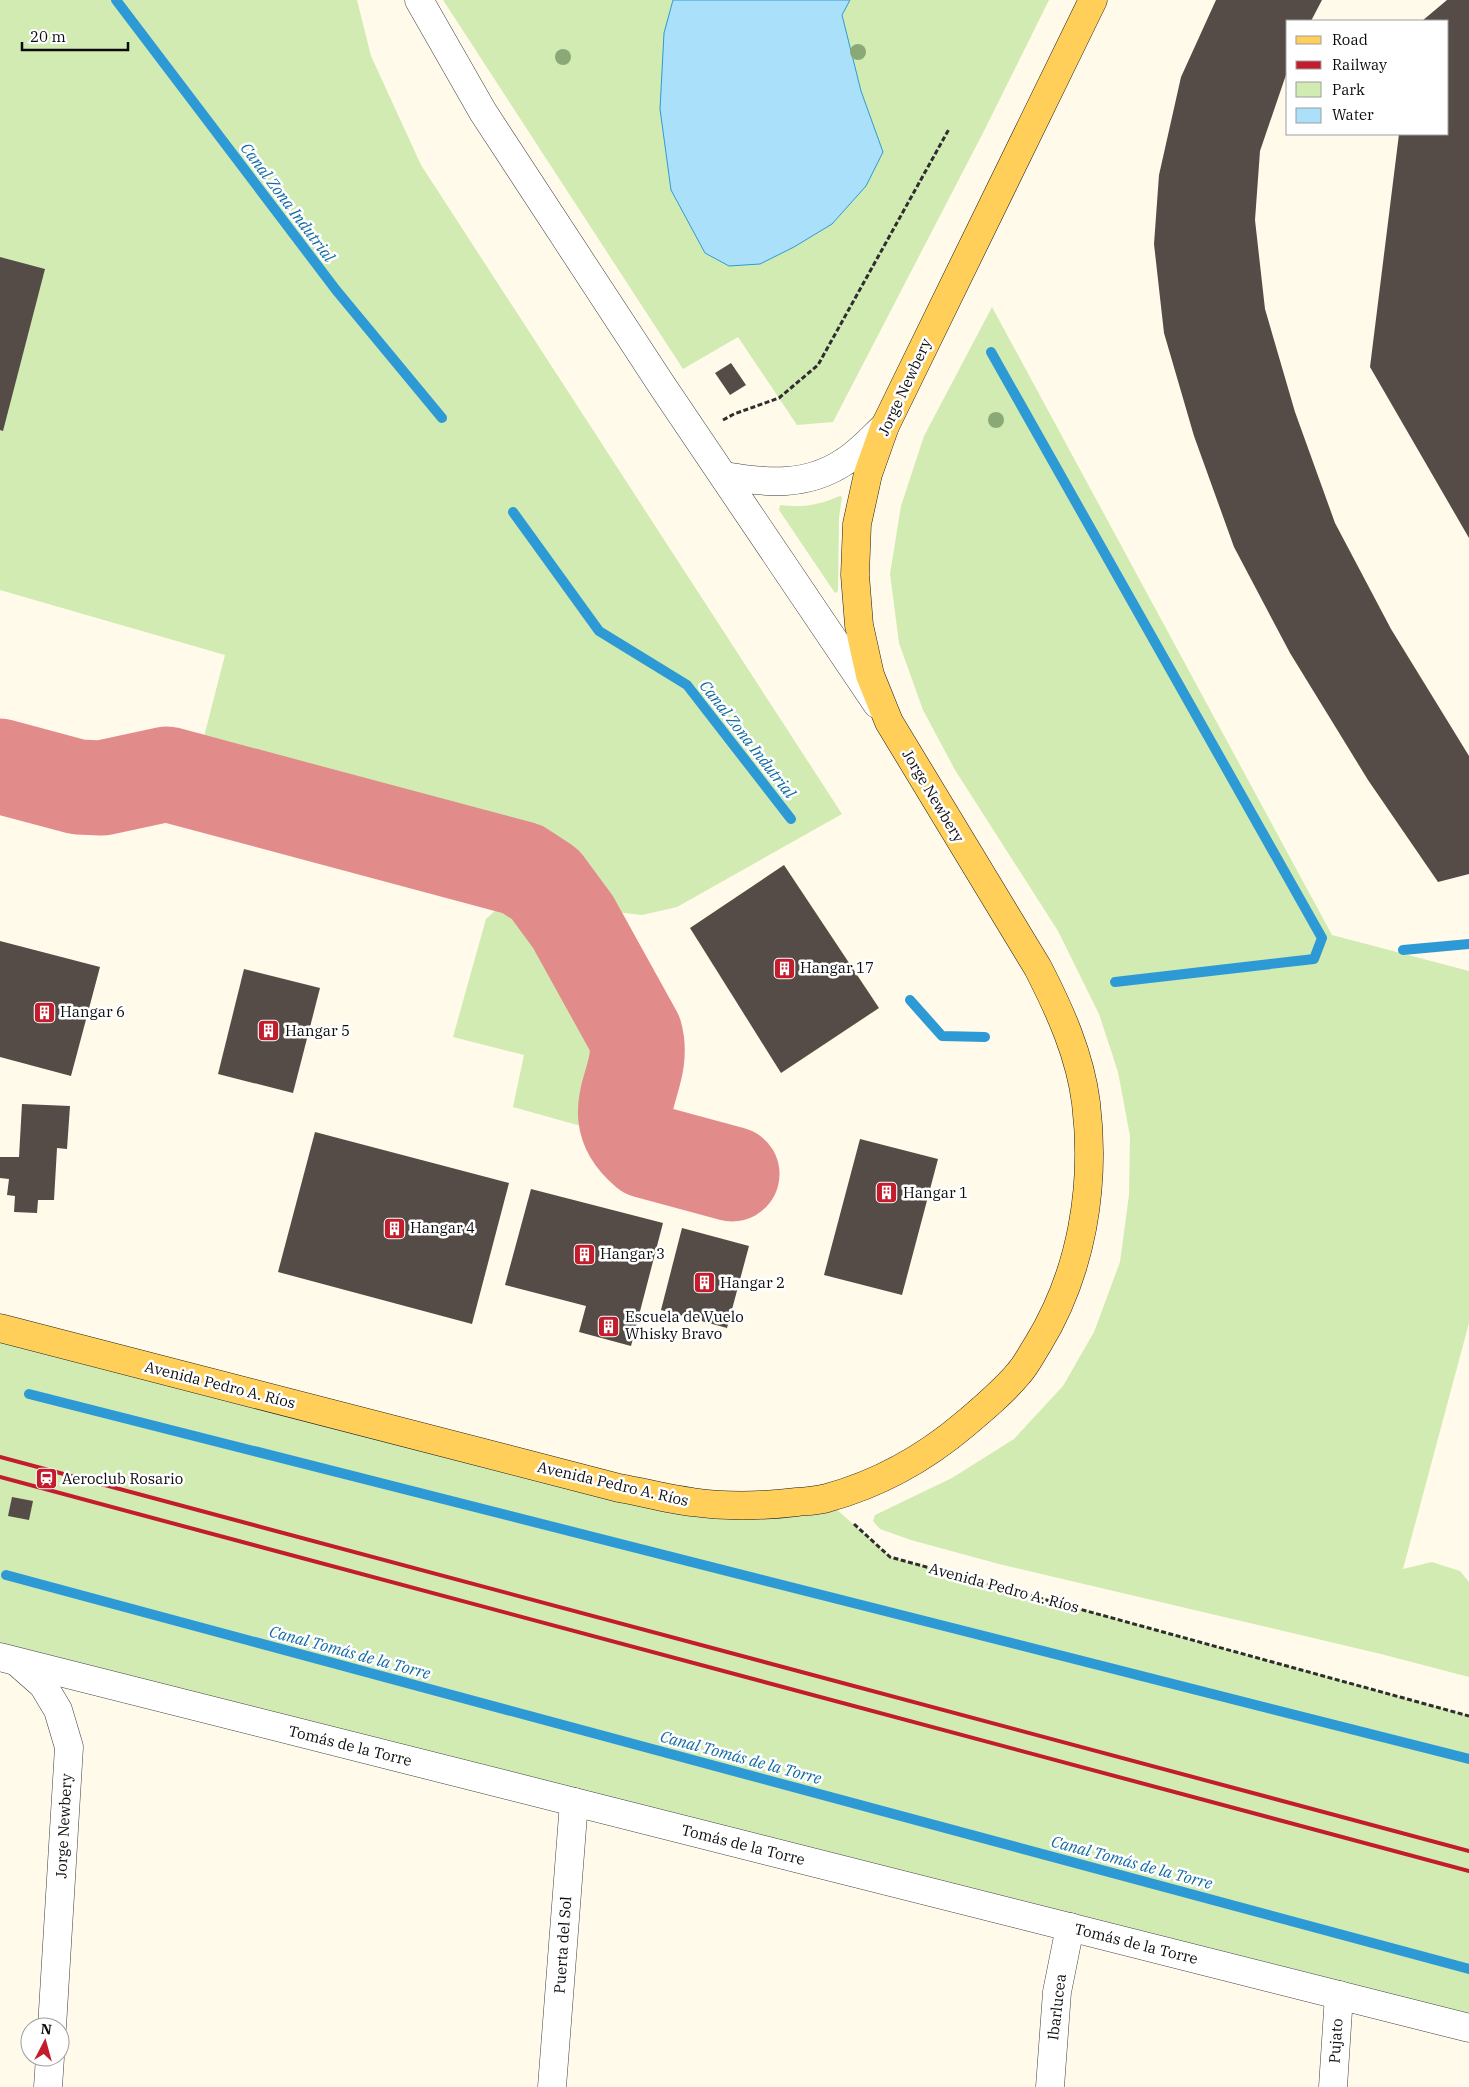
<svg xmlns="http://www.w3.org/2000/svg" width="1469" height="2087" font-family="'IBM Plex Serif',serif">
  <style>
    .green { fill: #d2ebb2 }
    .water { fill: #abe0fa; stroke: #2e9ad5 }
    .lines { fill: none; stroke-linecap: round; stroke-linejoin: round }
    .stream { stroke: #2e9ad5; stroke-width: 10 }
    .taxiway { stroke: #e18b8b; stroke-width: 95 }
    .building { fill: #554c47 }
    .minor-casing { stroke: #3f3f3f; stroke-width: 29 }
    .major-casing { stroke: #1d1d1d; stroke-width: 29 }
    .path { stroke: #2e2e2e; stroke-width: 3; stroke-dasharray: 5 2.5; stroke-linecap: butt }
    .minor { stroke: #fff; stroke-width: 28 }
    .major { stroke: #ffcf5a; stroke-width: 28 }
    .rail { stroke: #c31c2c; stroke-width: 4 }
    .tree { fill: #8ba977 }
    .labels { text-anchor: middle; stroke-width: 5; stroke-linejoin: round; paint-order: stroke }
    .street-label { font-size: 15px; fill: #0c0c0c; stroke: #fff }
    .poi-label { font-size: 15px; fill: #0c0c0c; stroke: #fff; text-anchor: start }
    .water-label { font-size: 16px; font-style: italic; fill: #0e6aa4; stroke: #fff }
  </style>
  <rect width="100%" height="100%" fill="#fffaea"/>
  <g class="green">
    <path d="M0 0H357L371 56 421 165 842 814 677 907 642 915 616 912 596 903 570 868 554 853 200 752 225 655 0 590Z"/>
    <path d="M443 0H1049L985 129 833 422 797 425 738 337 683 369Z"/>
    <path d="M992 307 1332 935 1469 971V1323L1403 1569 1432 1562 1460 1571 1469 1582V1677L1381 1654 999 1564 911 1540 880 1529 873 1521 875 1515 952 1478 1014 1439 1063 1386 1094 1332 1120 1262 1129 1195 1130 1136 1118 1072 1099 1014 1058 931 955 770 923 710 899 643 890 574 901 506 924 436Z"/>
    <path d="M840 496 842 497 839 517 838 591 835 593 779 510 780 505C804 508 818 505 840 496Z"/>
    <path d="M512 908 536 919 574 982 611 1051 588 1128 513 1107 524 1055 453 1037 486 919 497 909Z"/>
    <path d="M0 1328 619 1488 825 1499 890 1557 1469 1716V2028L0 1657Z"/>
  </g>
  <path class="water" d="M673 0H850L842 15 861 91 883 152 866 186 832 224 794 247 760 264 729 266 705 253 671 190 660 109 664 33Z"/>
  <g class="lines">
    <g class="stream">
      <path d="M116 0 336 290 442 418"/>
      <path d="M991 352 1322 938 1314 959 1115 982"/>
      <path d="M513 512 599 631 687 685 791 819"/>
      <path d="M1403 950 1469 944"/>
      <path d="M910 1000 942 1036 985 1037"/>
      <path d="M29 1394 1469 1759"/>
      <path d="M6 1575 1469 1969"/>
    </g>
    <path class="taxiway" d="M0 766 78 787 102 788 167 774 522 869 545 884 573 922 635 1034C648 1080 599 1111 647 1151L732 1174"/>
  </g>
  <g class="building">
    <path d="M1216 0H1322L1311 21H1288V69L1260 151 1255 220 1265 309 1295 412 1335 523 1391 629 1469 756V874L1438 882 1368 780 1290 653 1234 547 1194 436 1164 333 1154 244 1159 175 1181 77Z"/>
    <path d="M1447 0H1469V538L1370 367 1399 134H1448V21H1422Z"/>
    <path d="M0 257 45 269 3 431 0 430Z"/>
    <path d="M731 363 746 385 730 395 715 373Z"/>
    <path d="M784 865 879 1008 781 1073 690 928Z"/>
    <path d="M0 941 100 967 71 1076 0 1057Z"/>
    <path d="M244 969 320 988 293 1093 218 1074Z"/>
    <path d="M22 1104 70 1106 67 1149 57 1148 54 1200H38L37 1213 14 1212 15 1196 7 1195 9 1179 0 1178V1157H19Z"/>
    <path d="M315 1132 509 1183 472 1324 278 1272Z"/>
    <path d="M860 1139 938 1159 902 1295 824 1275Z"/>
    <path d="M531 1189 663 1223 631 1346 579 1332 586 1306 505 1285Z"/>
    <path d="M682 1228 749 1246 727 1328 661 1310Z"/>
    <path d="M12 1497 33 1501 29 1520 8 1516Z"/>
  </g>
  <g class="lines">
    <defs>
      <g id="minor">
        <path d="M419 0 483 112 661 384 877 704"/>
        <path d="M724 476C767 483 806 487 844 462 859 453 872 438 885 426"/>
        <path d="M0 1657 1469 2028"/>
        <path d="M18 1663 43 1685 58 1710 69 1747 52 2027"/>
        <path d="M48 2087 50 2057"/>
        <path d="M552 2087 574 1802"/>
        <path d="M1050 2087 1057 1992 1070 1927"/>
        <path d="M1333 2087 1339 1995"/>
      </g>
      <path id="major" d="M0 1328 619 1488C643 1492 667 1499 692 1502 726 1507 763 1506 797 1502 807 1501 817 1501 827 1498 878 1484 925 1458 965 1424 984 1408 1003 1392 1019 1373 1027 1364 1032 1353 1038 1344 1082 1272 1096 1186 1086 1103 1080 1055 1060 1011 1038 968L889 722 870 675 859 625 855 575 857 524 868 474 885 426 1093 0"/>
    </defs>
    <use href="#minor" class="minor-casing"/>
    <use href="#major" class="major-casing"/>
    <g class="path">
      <path d="M723 420 734 414 779 398 818 365 949 129"/>
      <path d="M854 1524 890 1557 1469 1716"/>
    </g>
    <use href="#minor" class="minor"/>
    <use href="#major" class="major"/>
    <g class="rail">
      <path d="M0 1457 1469 1851"/>
      <path d="M0 1477 1469 1871"/>
    </g>
  </g>
  <g class="tree">
    <circle cx="858" cy="52" r="8"/>
    <circle cx="563" cy="57" r="8"/>
    <circle cx="996" cy="420" r="8"/>
  </g>
  <defs>
    <symbol id="building-square" viewBox="-11 -11 22 22"><rect x="-9" y="-9" width="18" height="18" rx="4" fill="#c31c2c" stroke="#fff"/><path d="M-4-6H4V6H1V3H-1V6H-4ZM-2.5-4.3h1.7v1.8h-1.7ZM.8-4.3h1.7v1.8H.8ZM-2.5-1h1.7V.8h-1.7ZM.8-1h1.7V.8H.8Z" fill="#fff"/></symbol>
    <symbol id="station-square" viewBox="-11 -11 22 22"><rect x="-9" y="-9" width="18" height="18" rx="4" fill="#c31c2c" stroke="#fff"/><path d="M-3-6H3Q5-6 5-4V2Q5 4 3 4L4.5 6H3L1.5 4h-3L-3 6H-4.5L-3 4Q-5 4-5 2V-4Q-5-6-3-6ZM-3.5-4v3h7v-3ZM-3.5 1v1.5H-2V1ZM2 1v1.5H3.5V1Z" fill="#fff"/></symbol>
  </defs>
  <g fill-rule="evenodd">
    <use href="#building-square" x="772" y="956" width="25" height="25"/>
    <use href="#building-square" x="32" y="1000" width="25" height="25"/>
    <use href="#building-square" x="256" y="1018" width="25" height="25"/>
    <use href="#building-square" x="874" y="1180" width="25" height="25"/>
    <use href="#building-square" x="382" y="1216" width="25" height="25"/>
    <use href="#building-square" x="572" y="1242" width="25" height="25"/>
    <use href="#building-square" x="692" y="1270" width="25" height="25"/>
    <use href="#building-square" x="596" y="1314" width="25" height="25"/>
    <use href="#station-square" x="34" y="1466" width="25" height="25"/>
  </g>
  <g class="labels">
    <g class="street-label">
      <text transform="translate(905 387) rotate(-65)" y="5">Jorge Newbery</text>
      <text transform="translate(933 796) rotate(59)" y="5">Jorge Newbery</text>
      <text transform="translate(220 1385) rotate(14)" y="5">Avenida Pedro A. Ríos</text>
      <text transform="translate(613 1484) rotate(13)" y="5">Avenida Pedro A. Ríos</text>
      <text transform="translate(1004 1588) rotate(15)" y="5">Avenida Pedro A. Ríos</text>
      <text transform="translate(350 1746) rotate(14)" y="5">Tomás de la Torre</text>
      <text transform="translate(64 1826) rotate(-87)" y="5">Jorge Newbery</text>
      <text transform="translate(743 1845) rotate(14)" y="5">Tomás de la Torre</text>
      <text transform="translate(1136 1944) rotate(14)" y="5">Tomás de la Torre</text>
      <text transform="translate(563 1945) rotate(-86)" y="5">Puerta del Sol</text>
      <text transform="translate(1057 2007) rotate(-83)" y="5">Ibarlucea</text>
      <text transform="translate(1336 2041) rotate(-86)" y="5">Pujato</text>
    </g>
    <g class="poi-label">
      <text x="800" y="973">Hangar 17</text>
      <text x="60" y="1017">Hangar 6</text>
      <text x="285" y="1036">Hangar 5</text>
      <text x="903" y="1198">Hangar 1</text>
      <text x="410" y="1233">Hangar 4</text>
      <text x="600" y="1259">Hangar 3</text>
      <text x="720" y="1288">Hangar 2</text>
      <text x="625" y="1322">Escuela de Vuelo<tspan x="625" dy="17">Whisky Bravo</tspan></text>
      <text x="62" y="1484">Aeroclub Rosario</text>
    </g>
    <g class="water-label">
      <text transform="translate(288 202) rotate(53)" y="6">Canal Zona Indutrial</text>
      <text transform="translate(748 739) rotate(52)" y="6">Canal Zona Indutrial</text>
      <text transform="translate(350 1652) rotate(15)" y="6">Canal Tomás de la Torre</text>
      <text transform="translate(741 1757) rotate(15)" y="6">Canal Tomás de la Torre</text>
      <text transform="translate(1132 1862) rotate(15)" y="6">Canal Tomás de la Torre</text>
    </g>
  </g>
  <rect x="1286" y="20" width="162" height="115" fill="#ffffff" stroke="#9e9e9e"/>
  <rect x="1296" y="36" width="25" height="8" fill="#ffcf5a" stroke="#9e9e9e"/>
  <text x="1332" y="45" font-size="15" fill="#0c0c0c">Road</text>
  <rect x="1296" y="61" width="25" height="8" fill="#c31c2c" stroke="#9e9e9e"/>
  <text x="1332" y="70" font-size="15" fill="#0c0c0c">Railway</text>
  <rect x="1296" y="82" width="25" height="15" fill="#d2ebb2" stroke="#9e9e9e"/>
  <text x="1332" y="95" font-size="15" fill="#0c0c0c">Park</text>
  <rect x="1296" y="108" width="25" height="15" fill="#abe0fa" stroke="#9e9e9e"/>
  <text x="1332" y="120" font-size="15" fill="#0c0c0c">Water</text>
  <g transform="translate(45 2042) rotate(6)"><circle r="24" fill="#ffffff" stroke="#9e9e9e"/>
  <path d="M0-4L9 19L0 12L-9 19Z" fill="#c31c2c"/>
  <text y="-8" font-size="14" font-weight="bold" text-anchor="middle" fill="#0c0c0c">N</text>
  </g>
  <path d="M22 42v8h106v-8" fill="none" stroke="#0c0c0c" stroke-width="2.5"/>
  <text x="30" y="42" font-size="15" fill="#0c0c0c" stroke="#ffffff" stroke-width="4" paint-order="stroke">20 m</text>
</svg>
